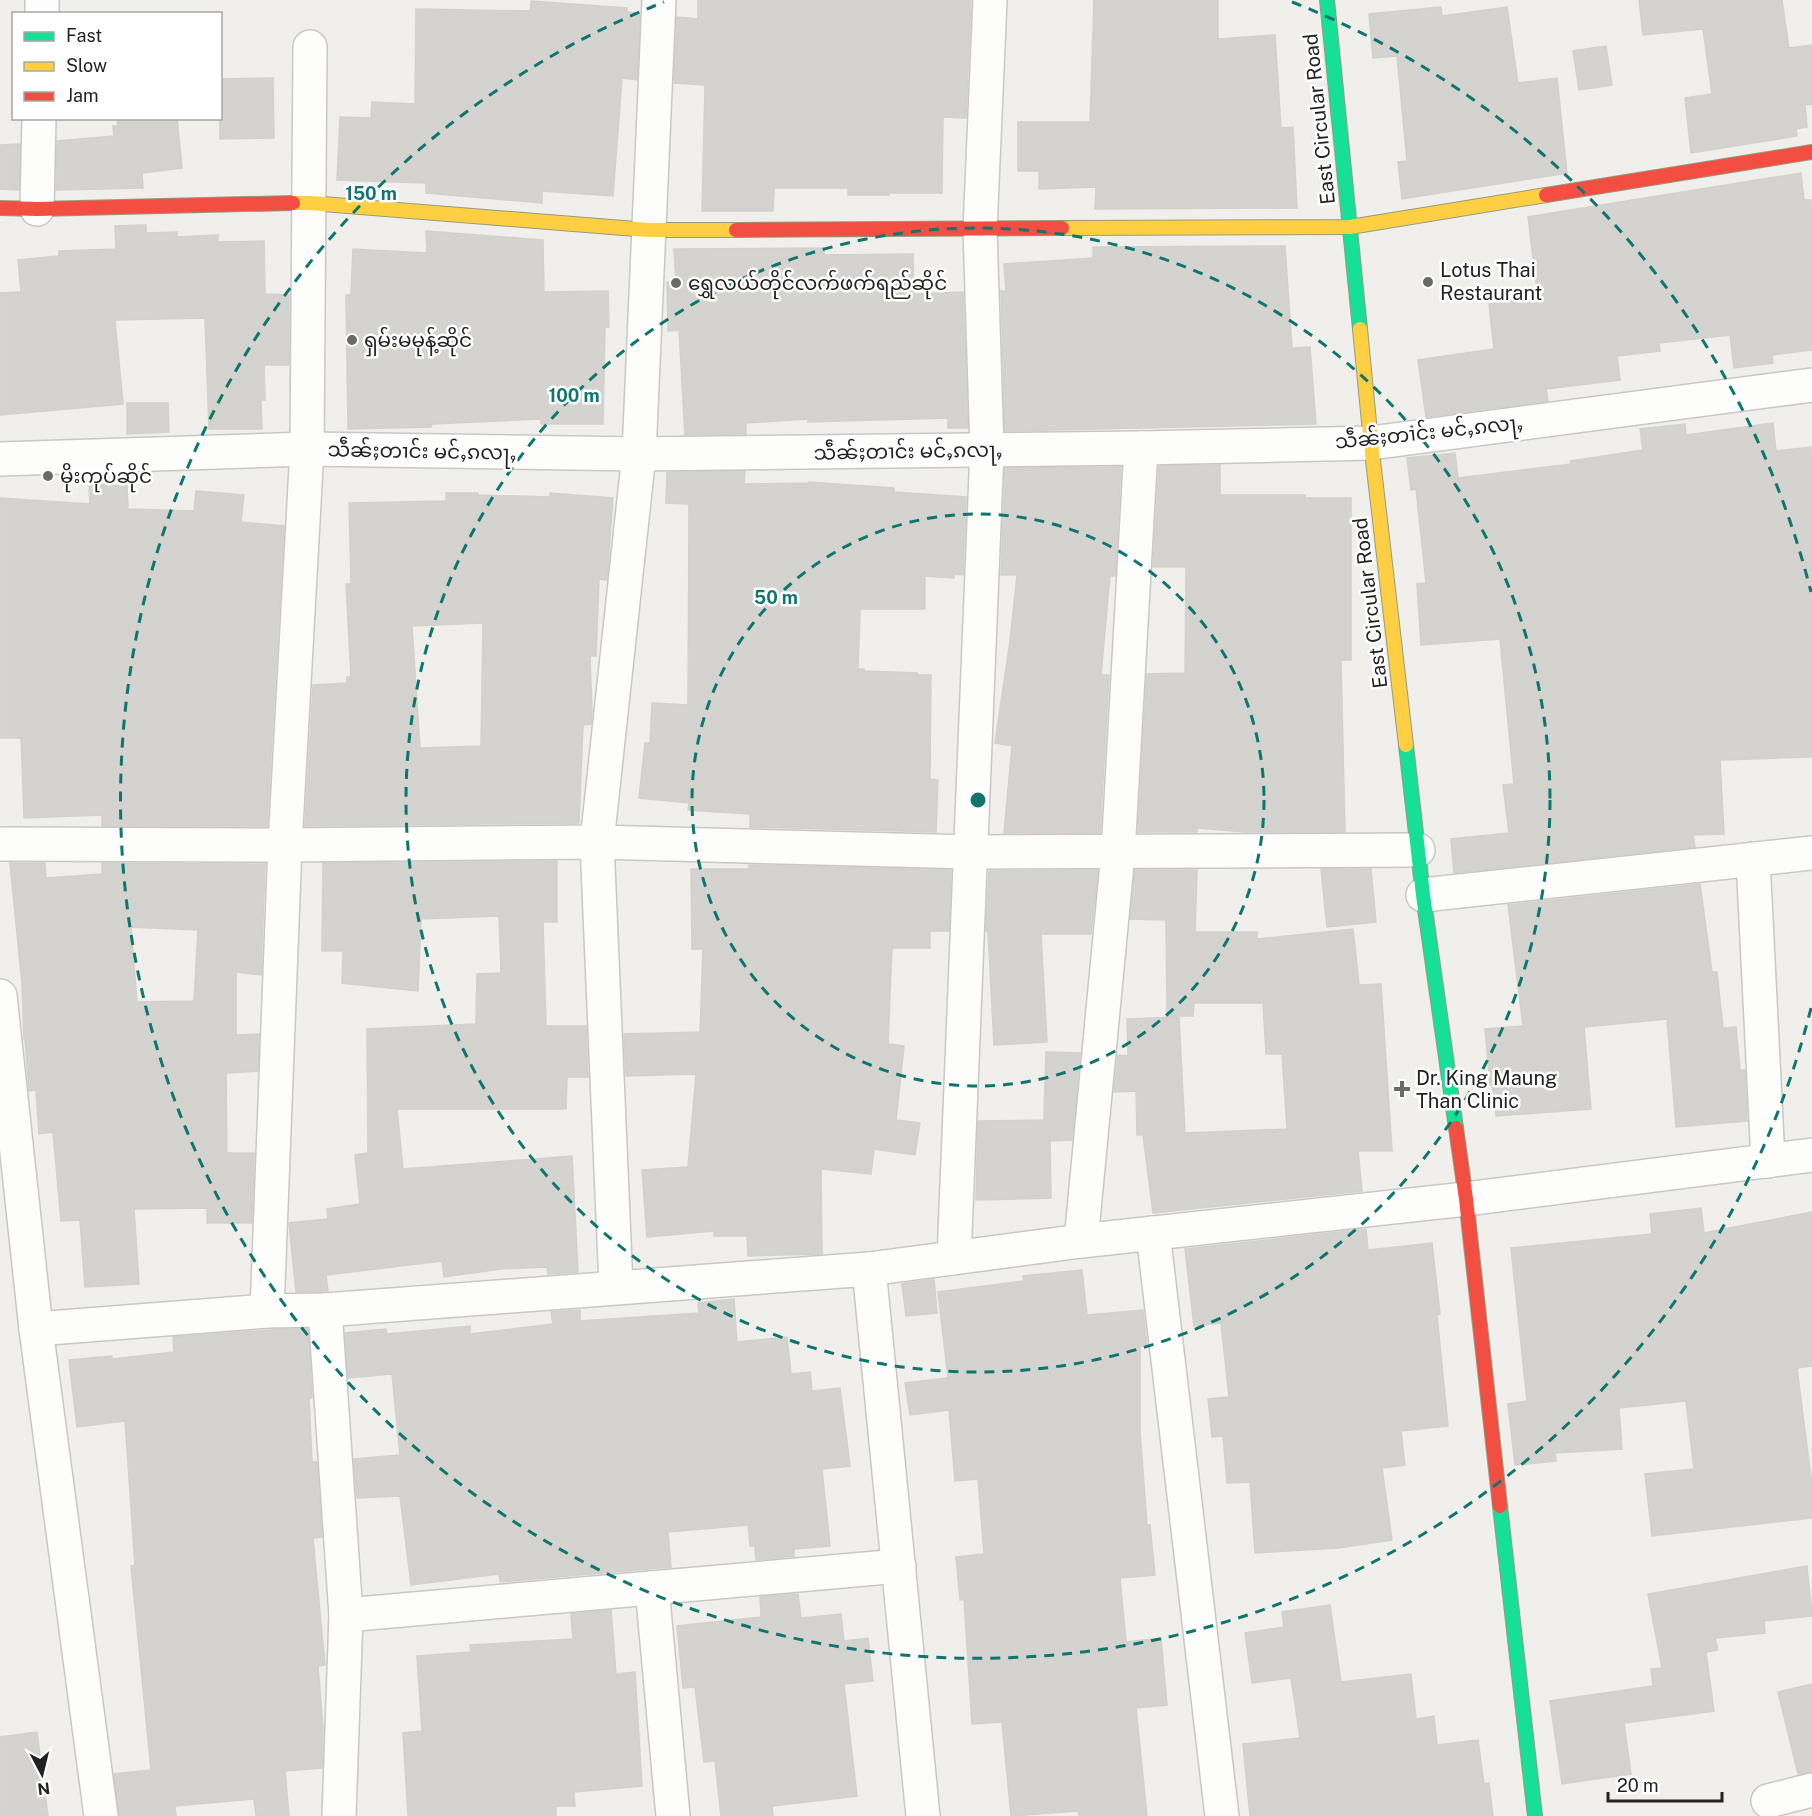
<svg xmlns="http://www.w3.org/2000/svg" width="1812" height="1816" font-family="'Public Sans','Noto Sans Myanmar',sans-serif">
  <style>
    .building { fill: #d4d3d0; stroke: #d3d1cc; stroke-width: 1.5; fill-rule: evenodd }
    .lines { fill: none; stroke-linecap: round; stroke-linejoin: round }
    .street-casing { stroke: #c9c8c7; stroke-width: 36 }
    .fast-casing { stroke: #969b81; stroke-width: 16 }
    .slow-casing { stroke: #969b81; stroke-width: 16 }
    .jam-casing { stroke: #969b81; stroke-width: 16 }
    .street { stroke: #fdfdfc; stroke-width: 33 }
    .fast { stroke: #16e098; stroke-width: 14 }
    .slow { stroke: #ffcf43; stroke-width: 14 }
    .jam { stroke: #f24e42; stroke-width: 14 }
    .ring { fill: none; stroke: #0f766e; stroke-width: 3; stroke-dasharray: 10 8 }
    .poi-dot { fill: #6a6a68; stroke: #fff; stroke-width: 2 }
    .labels { text-anchor: middle; stroke-width: 5; stroke-linejoin: round; paint-order: stroke }
    .street-label { font-size: 20px; fill: #222; stroke: #fff }
    .poi-label { font-size: 20px; fill: #222; stroke: #fff; text-anchor: start }
    .centre { fill: #0f766e; stroke: #fff; stroke-width: 3 }
    .ring-label { font-size: 18px; text-anchor: middle; font-weight: bold; fill: #0f766e; stroke: #fff; stroke-width: 5; stroke-linejoin: round; paint-order: stroke }
  </style>
  <rect width="100%" height="100%" fill="#f0efeb"/>
  <g class="building">
    <path d="M698 0H971L966 118 943 117 942 193H889V195H848V188H774L773 211H702L705 85 674 83 677 17 698 19Z"/>
    <path d="M1094 0H1218V39L1275 35 1281 128 1293 127 1297 208 1095 209 1096 187 1039 189V171H1018V122H1090Z"/>
    <path d="M1639 0H1782L1789 48 1812 45V104L1805 105 1807 127 1796 129 1797 136 1691 153 1685 98 1712 94 1703 29 1643 35Z"/>
    <path d="M531 1 627 8V12L640 14 637 80 622 78 613 196 542 191V203L426 193V183L337 180 340 117 371 118 372 102 415 104 416 9 530 11Z"/>
    <path d="M1441 7 1442 16 1507 7 1518 83 1557 78 1567 173 1402 199 1398 162 1407 161 1397 56 1373 58 1369 14Z"/>
    <path d="M1606 46 1612 85 1579 90 1573 51Z"/>
    <path d="M273 78 274 138 220 139V79Z"/>
    <path d="M117 118H177L182 168 142 173 143 188 56 190 57 141 114 136 113 126H118Z"/>
    <path d="M20 144 19 190 0 189V145Z"/>
    <path d="M1801 173 1804 200H1812V350L1772 355 1773 363 1734 368 1730 335 1659 343 1660 351 1617 356 1620 380 1546 389 1548 401 1426 417 1418 360 1494 349 1489 304 1538 298 1528 217Z"/>
    <path d="M146 225V233L177 232V237L218 235V242L264 241 265 294 289 295V365H264L265 400H261L262 429H209L205 318 115 320 123 404 0 415V293L21 292 18 260 59 256V251L116 249 115 226Z"/>
    <path d="M426 231 543 240 544 292 608 291 609 327H605L603 424H541V419L431 424V427L348 429 346 295H351L353 249 427 253Z"/>
    <path d="M1285 246 1292 348 1310 347 1316 424 1005 431 1001 291H1006L1004 264 1093 258V247Z"/>
    <path d="M824 248V255L913 254 914 294 963 292 968 428H948V418L808 422V419L746 423V434L685 435 679 330 668 331 667 282H676L674 249Z"/>
    <path d="M127 403H168L169 432 127 434Z"/>
    <path d="M1773 423 1776 451 1812 447V757L1720 760 1724 834 1693 835 1695 847 1454 873 1451 839 1509 833 1503 785 1514 784 1500 639 1421 645 1417 584 1426 583 1416 489 1411 490 1407 458 1455 453 1458 478 1571 464 1570 461 1643 450 1640 429 1685 424 1686 435Z"/>
    <path d="M1220 465V495H1305V498H1351V660H1341L1345 832H1246L1197 828V832H1138L1147 674 1185 673 1186 567H1153L1159 466Z"/>
    <path d="M1121 467 1115 576H1110L1101 675H1109L1100 833H1004L1012 746 995 743 1010 641 1017 575H1001L1005 468Z"/>
    <path d="M745 471 744 484 809 483V482L894 488V492L966 497 963 575 954 574V578L925 576V609H860L858 669H864V671L917 673V675H931L930 779 938 780 936 832 750 827V814L688 810 689 803 639 798 645 743H650L652 703 688 705 689 504 666 503 667 472Z"/>
    <path d="M89 483 127 486 128 509 194 511 196 491 244 495 241 522 284 526 267 826H102V815L24 818 21 738H0V498L90 504Z"/>
    <path d="M446 493H478V495L550 497V493L613 498 607 580 599 579 596 656H590L592 710 591 724 583 725 579 823 305 826 313 685 347 683V677H351L346 584H351L349 503 446 501ZM483 623 481 746 420 748 412 626Z"/>
    <path d="M557 861V922H543L546 1026H586L588 1077H567L566 1109H397L403 1169 572 1156 578 1272 548 1274 547 1267 501 1269 444 1277 442 1261 326 1275 328 1291 296 1292 289 1223 328 1219 327 1209 360 1204 355 1155 368 1153 367 1029 476 1024 477 974 501 973 499 916 421 919 418 991 342 983 343 951H322L323 863Z"/>
    <path d="M10 863H45L46 878 102 874V863L265 864 261 975 236 972V1035L259 1034 258 1071 226 1073 227 1153H254L252 1223H207V1208L134 1209 139 1284 85 1287 80 1220 61 1221 53 1132 39 1134 36 1090 29 1091 25 1039H24L22 984ZM131 927 198 930 194 1001 137 1002Z"/>
    <path d="M749 865 951 870 949 931H930V948H892L888 1044 904 1046 896 1120 920 1123 915 1155 874 1149 871 1174 821 1169 822 1254 748 1256 747 1236H714V1231L647 1237 642 1170 688 1167 696 1074 626 1076 624 1034 700 1032 703 949H692L691 869H749Z"/>
    <path d="M1321 869H1371L1376 922 1327 927Z"/>
    <path d="M1098 870 1091 934H1041L1047 1042 994 1045 988 931H986L989 871Z"/>
    <path d="M1135 870H1197L1195 932H1257V939L1353 929 1359 985 1381 984 1392 1151H1358L1362 1191 1153 1213 1143 1135H1137L1136 1091 1114 1092 1118 1055 1128 1056 1127 1019 1179 1017 1185 1133 1287 1129 1282 1054H1266L1263 1003H1194L1193 1016H1167L1166 920 1130 919Z"/>
    <path d="M1700 884 1712 972H1717L1723 1028 1736 1027 1740 1070H1745L1747 1121 1676 1127 1667 1019 1584 1027 1591 1109 1496 1116 1492 1085H1490L1485 1029 1523 1026 1508 905Z"/>
    <path d="M1046 1052 1080 1053 1072 1140 1050 1141 1051 1198 976 1200 978 1121 1044 1120Z"/>
    <path d="M1701 1208 1704 1233 1812 1212V1366L1797 1368 1812 1486V1518L1652 1536 1645 1474 1694 1469 1686 1401 1619 1408 1622 1449 1555 1453 1556 1461 1515 1465 1508 1404 1527 1401 1511 1248 1652 1234 1650 1214Z"/>
    <path d="M1366 1229 1368 1250 1432 1243 1440 1314 1437 1315 1448 1426 1401 1431 1405 1465 1382 1468 1392 1540 1338 1548 1255 1553 1250 1482 1227 1483 1223 1436 1212 1437 1208 1399 1229 1397 1221 1323 1194 1326 1185 1249Z"/>
    <path d="M1082 1270 1087 1315 1143 1310 1147 1346H1140V1431L1147 1525H1150L1155 1575 1120 1578 1126 1642 1161 1638 1167 1705 1136 1708 1147 1816H1079L1078 1811 1011 1816 1002 1722 972 1724 964 1599 960 1600 956 1557 984 1554 978 1479 955 1481 949 1410 910 1415 905 1383 948 1378 938 1292 1024 1281 1023 1276Z"/>
    <path d="M934 1279 937 1313 906 1316 902 1284Z"/>
    <path d="M734 1299 737 1342 787 1337 791 1374 810 1372 812 1391 840 1388 850 1466 822 1469 830 1546 794 1549V1556L756 1560 755 1546H750L748 1525 668 1532 671 1567 500 1582 499 1574 411 1585 400 1496 357 1498 354 1459 400 1455 392 1374 348 1378 345 1333 386 1329 387 1334 470 1326V1334L553 1324 551 1312 580 1310V1321L699 1313 698 1303Z"/>
    <path d="M285 1329H308L312 1398H309L312 1462H317L322 1537 313 1538 325 1665 318 1666 323 1728 322 1768 285 1771 289 1816H256L254 1799 175 1806 176 1816H119L114 1774 151 1770 131 1566 135 1565 125 1421 77 1427 69 1360 112 1356V1359L174 1352 173 1337Z"/>
    <path d="M1807 1566 1812 1616 1764 1621 1765 1633 1715 1638 1718 1650 1706 1652 1714 1711 1624 1723 1631 1774 1562 1784 1550 1701 1653 1686 1651 1669 1662 1668 1648 1594Z"/>
    <path d="M798 1594 801 1618 841 1614 844 1641 868 1638 873 1681 844 1684 857 1796 772 1806 773 1816H721L715 1761 704 1762 695 1687 683 1688 677 1626 761 1617 760 1597Z"/>
    <path d="M1330 1605 1341 1682 1411 1674 1416 1719 1434 1716 1437 1745 1478 1740 1484 1784 1489 1783 1493 1816H1250L1243 1744 1300 1738 1291 1678 1252 1683 1245 1633 1284 1627 1282 1612Z"/>
    <path d="M611 1610 616 1674 635 1672 642 1786 574 1792 575 1806H556V1816H408L403 1733 422 1731 417 1656 471 1652 470 1645 573 1639 571 1614Z"/>
    <path d="M1812 1684V1772L1798 1774 1778 1692Z"/>
    <path d="M37 1732 48 1816H0V1737Z"/>
  </g>
  <g class="lines">
    <defs>
      <g id="street">
        <path d="M42 14V0"/>
        <path d="M37 209 39 118"/>
        <path d="M0 459 307 449 639 454 1141 448 1371 443 1812 385"/>
        <path d="M0 844 285 845 597 842 971 852 1418 850"/>
        <path d="M1753 859 1768 1161"/>
        <path d="M1423 895 1812 853"/>
        <path d="M0 996 36 1329 101 1816"/>
        <path d="M1153 1233 1222 1816"/>
        <path d="M1081 1241 1118 853 1141 448"/>
        <path d="M954 1258 987 450 980 230 990 0"/>
        <path d="M869 1269 923 1816"/>
        <path d="M616 1287 597 842 639 454 659 0"/>
        <path d="M325 1310 346 1615 339 1816"/>
        <path d="M267 1311 285 845 307 449 310 47"/>
        <path d="M36 1329 267 1311 325 1310 869 1269 1081 1241 1466 1199 1812 1155"/>
        <path d="M652 1588 673 1816"/>
        <path d="M346 1615 899 1566"/>
        <path d="M1768 1801 1812 1790"/>
      </g>
      <g id="fast">
        <path d="M1327 0 1360 329"/>
        <path d="M1406 745 1423 895 1456 1128"/>
        <path d="M1500 1506 1535 1816"/>
      </g>
      <g id="slow">
        <path d="M293 203H310L648 230H736"/>
        <path d="M1062 228 1350 227 1546 195"/>
        <path d="M1360 329 1371 443 1406 745"/>
      </g>
      <g id="jam">
        <path d="M1546 195 1812 152"/>
        <path d="M0 208 37 209 293 203"/>
        <path d="M736 230 1062 228"/>
        <path d="M1456 1128 1466 1199 1500 1506"/>
      </g>
    </defs>
    <use href="#street" class="street-casing"/>
    <use href="#fast" class="fast-casing"/>
    <use href="#slow" class="slow-casing"/>
    <use href="#jam" class="jam-casing"/>
    <use href="#street" class="street"/>
    <use href="#fast" class="fast"/>
    <use href="#slow" class="slow"/>
    <use href="#jam" class="jam"/>
  </g>
  <g class="ring">
    <circle cx="978" cy="800" r="286"/>
    <circle cx="978" cy="800" r="572"/>
    <path d="M1811 1008A858 858 0 1 1 664 2M1292 2A858 858 0 0 1 1811 592"/>
  </g>
  <g class="poi-dot">
    <circle cx="1428" cy="282" r="6"/>
    <circle cx="676" cy="283" r="6"/>
    <circle cx="352" cy="340" r="6"/>
    <circle cx="48" cy="476" r="6"/>
    <path d="M1399 1080h6v6h6v6h-6v6h-6v-6h-6v-6h6z"/>
  </g>
  <g class="labels">
    <g class="street-label">
      <text transform="translate(1319 119) rotate(-96)" y="7">East Circular Road</text>
      <text transform="translate(1429 432) rotate(-6)" y="7">သဵၼ်ႈတၢင်း မင်ႇၵလႃႇ</text>
      <text transform="translate(422 451) rotate(1)" y="7">သဵၼ်ႈတၢင်း မင်ႇၵလႃႇ</text>
      <text transform="translate(908 451) rotate(-1)" y="7">သဵၼ်ႈတၢင်း မင်ႇၵလႃႇ</text>
      <text transform="translate(1370 603) rotate(-97)" y="7">East Circular Road</text>
    </g>
    <g class="poi-label">
      <text x="1440" y="277">Lotus Thai<tspan x="1440" dy="23">Restaurant</tspan></text>
      <text x="688" y="290">ရွှေလယ်တိုင်လက်ဖက်ရည်ဆိုင်</text>
      <text x="364" y="347">ရှမ်းမမုန့်ဆိုင်</text>
      <text x="60" y="483">မိုးကုပ်ဆိုင်</text>
      <text x="1416" y="1085">Dr. King Maung<tspan x="1416" dy="23">Than Clinic</tspan></text>
    </g>
  </g>
  <circle cx="978" cy="800" r="9" class="centre"/>
  <g class="ring-label">
    <text x="371" y="200">150 m</text>
    <text x="574" y="402">100 m</text>
    <text x="776" y="604">50 m</text>
  </g>
  <rect x="12" y="12" width="210" height="108" fill="#ffffff" stroke="#a7a7a7" stroke-width="1.5"/>
  <rect x="24" y="32" width="30" height="9" fill="#16e098" stroke="#a7a7a7" stroke-width="1.5"/>
  <text x="66" y="42" font-size="18" fill="#222222">Fast</text>
  <rect x="24" y="62" width="30" height="9" fill="#ffcf43" stroke="#a7a7a7" stroke-width="1.5"/>
  <text x="66" y="72" font-size="18" fill="#222222">Slow</text>
  <rect x="24" y="92" width="30" height="9" fill="#f24e42" stroke="#a7a7a7" stroke-width="1.5"/>
  <text x="66" y="102" font-size="18" fill="#222222">Jam</text>
  <g transform="translate(42 1774) rotate(173)" stroke="#ffffff" stroke-width="4.5" paint-order="stroke">
  <path d="M0-4.5L10 22L0 15L-10 22Z" fill="#222222"/>
  <text y="-9" font-size="16" font-weight="bold" text-anchor="middle" fill="#222222">N</text>
  </g>
  <path d="M1608 1792v9h114v-9" fill="none" stroke="#222222" stroke-width="3"/>
  <text x="1617" y="1792" font-size="18" fill="#222222" stroke="#ffffff" stroke-width="4.5" paint-order="stroke">20 m</text>
</svg>
